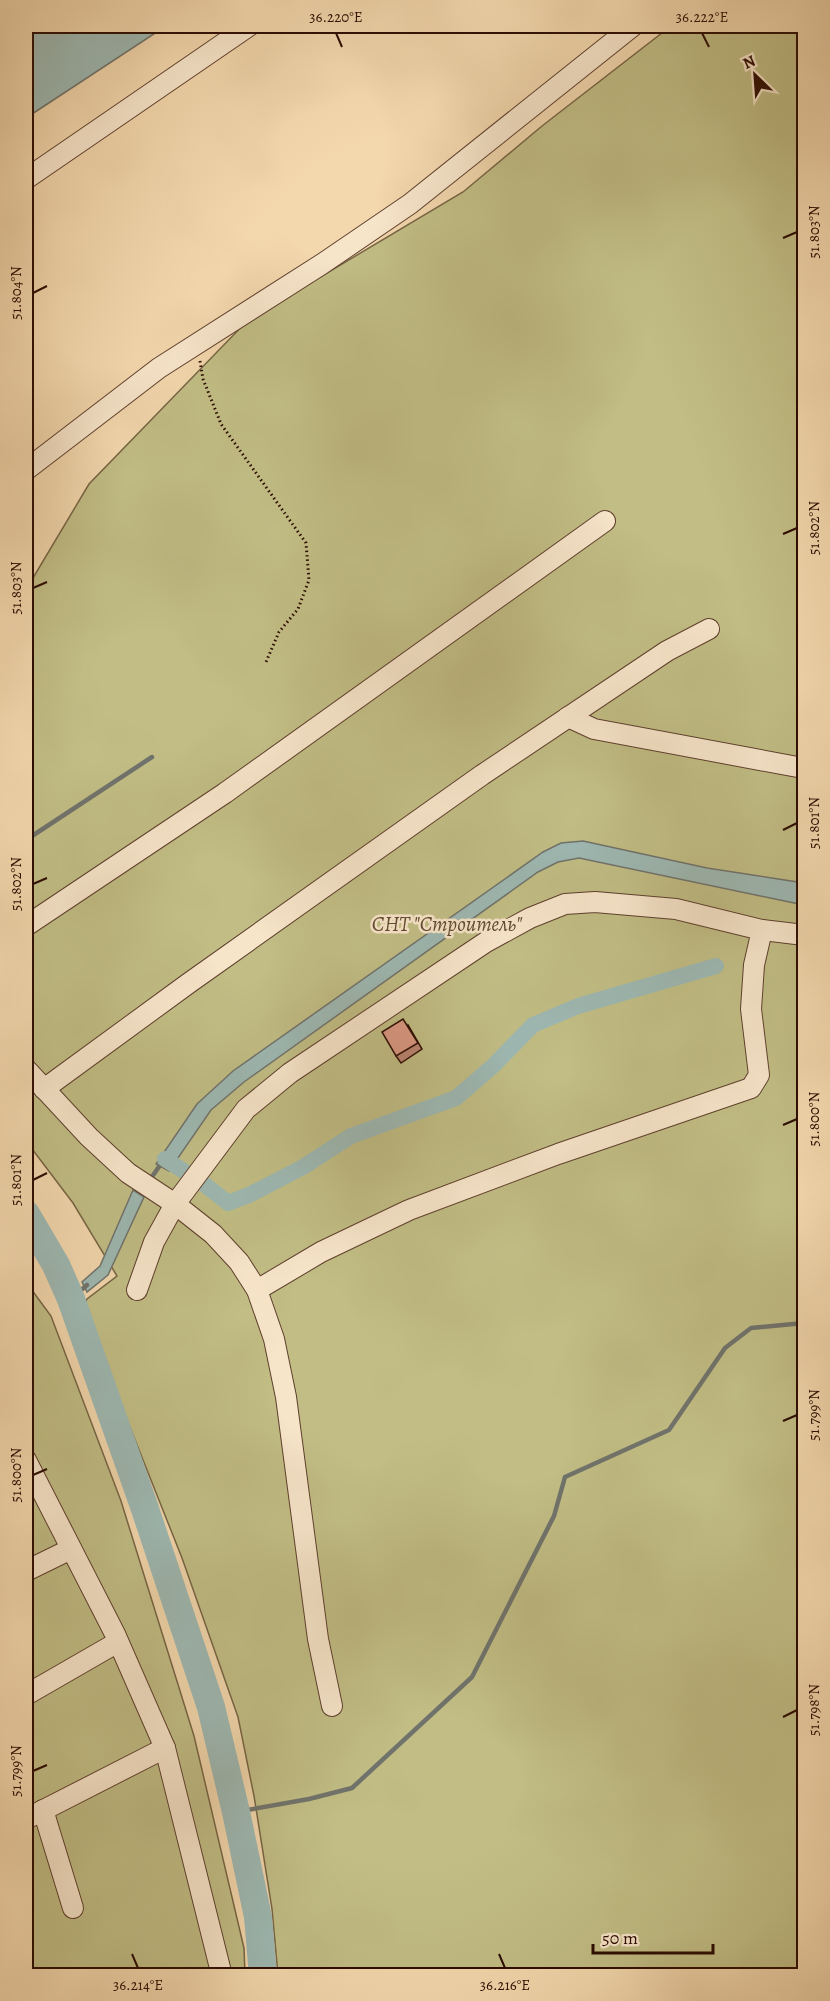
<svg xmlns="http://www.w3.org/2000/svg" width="830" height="2001" font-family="Alegreya,serif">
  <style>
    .green { fill: #c1bd85; stroke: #766444; stroke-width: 1.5 }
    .water { fill: #9db8b2; stroke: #70736c; stroke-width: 1.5 }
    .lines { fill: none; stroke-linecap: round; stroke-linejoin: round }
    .stream { stroke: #70736c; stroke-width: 4.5 }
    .canal { stroke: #9db8b2; stroke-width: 16 }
    .river { stroke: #9db8b2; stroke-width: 28 }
    .minor-casing { stroke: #5e3f2d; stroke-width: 22 }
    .path { stroke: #2c0c02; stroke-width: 3; stroke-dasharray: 1.5 3; stroke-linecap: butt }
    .minor { stroke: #f7e5ca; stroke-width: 20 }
    .wall { fill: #bc8472; stroke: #2c0c02; stroke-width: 1.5 }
    .building { fill: #db9984; stroke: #2c0c02; stroke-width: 1.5 }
    .ticks { fill: none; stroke: #2c0c02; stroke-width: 2 }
    .labels { text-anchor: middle; stroke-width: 5; stroke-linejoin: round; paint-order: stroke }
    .park-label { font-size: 21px; font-style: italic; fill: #604a30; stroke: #f7e5ca }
    .neatline { fill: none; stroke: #2c0c02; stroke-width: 2 }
    .ticks-label { font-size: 15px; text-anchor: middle; fill: #2c0c02 }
  </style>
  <rect width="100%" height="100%" fill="#f3d7ad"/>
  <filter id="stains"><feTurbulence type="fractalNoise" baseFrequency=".00333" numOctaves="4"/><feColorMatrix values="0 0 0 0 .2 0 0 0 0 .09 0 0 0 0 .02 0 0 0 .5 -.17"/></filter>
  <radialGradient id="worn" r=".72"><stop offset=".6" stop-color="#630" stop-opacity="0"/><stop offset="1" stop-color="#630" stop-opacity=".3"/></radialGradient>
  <g class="green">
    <path d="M671 26H804V1975H278L272 1909 254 1796 238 1717 182 1558 83 1309 87 1299 117 1276 73 1203 26 1141V587L33 578 89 484 248 320 463 192 542 126Z"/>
    <path d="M26 1282 51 1316 121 1501 194 1736 244 1948 245 1975H26Z"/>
  </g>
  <g class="water">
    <path d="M26 26H166L26 118Z"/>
    <path d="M583 841 707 868 804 883V905L579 858 558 862 538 872 244 1082 211 1110 169 1171 156 1164 197 1104 233 1071 543 852 561 843Z"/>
    <path d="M133 1190 144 1197 108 1275 87 1292 82 1282 100 1266Z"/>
  </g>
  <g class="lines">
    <g class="stream">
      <path d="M26 840 152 757"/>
      <path d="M149 1181 163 1161"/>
      <path d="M71 1299 87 1285"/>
      <path d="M236 1812 309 1799 352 1788 472 1677 554 1516 565 1477 669 1430 725 1348 751 1328 804 1323"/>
    </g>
    <path class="canal" d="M165 1159 204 1184 228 1203 249 1195 303 1167 351 1136 456 1098 493 1066 533 1025 578 1006 716 966"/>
    <path class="river" d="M26 1214 56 1265 71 1299 144 1506 211 1707 236 1812 258 1917 263 1976"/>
    <defs>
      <g id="minor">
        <path d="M26 179 249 26"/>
        <path d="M26 470 159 368 322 264 410 204 633 26"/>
        <path d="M568 717 594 729 803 768"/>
        <path d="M26 926 225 793 605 521"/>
        <path d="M26 1069 89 1137 128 1173 175 1204 213 1234 239 1262 257 1290 274 1339 286 1397 318 1639 332 1706"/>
        <path d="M44 1089 189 983 482 775 667 651 709 629"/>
        <path d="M137 1290 154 1242 175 1204 246 1109 290 1073 486 942 530 918 565 904 595 902 676 909 762 930 804 935"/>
        <path d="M257 1290 321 1252 409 1210 558 1154 751 1088 759 1075 751 1009 754 965 762 930"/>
        <path d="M26 1460 115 1634 165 1748 222 1976"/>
        <path d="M26 1571 71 1549"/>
        <path d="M26 1695 118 1642"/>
        <path d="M43 1810 73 1908"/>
        <path d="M26 1819 165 1748"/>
      </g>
    </defs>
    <use href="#minor" class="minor-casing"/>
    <path class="path" d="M200 361 203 379 221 424 306 543 309 580 298 609 279 632 266 662"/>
    <use href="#minor" class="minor"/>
  </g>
  <path class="wall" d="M408 1025 422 1049 401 1063 396 1056Z"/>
  <path class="building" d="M403 1019 418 1043 396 1056 382 1032Z"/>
  <path class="ticks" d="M336 33 342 47M702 33 709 47M783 238 797 232M33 293 47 286M783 534 797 528M33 588 47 582M783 830 797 823M33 884 47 878M783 1125 797 1119M33 1180 47 1173M783 1421 797 1415M33 1475 47 1469M783 1717 797 1710M33 1771 47 1765M132 1954 138 1968M499 1954 505 1968"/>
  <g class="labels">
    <g class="park-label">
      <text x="447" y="931">СНТ "Строитель"</text>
    </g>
  </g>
  <rect width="830" height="2001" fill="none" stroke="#f3d7ad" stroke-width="66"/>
  <g transform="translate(755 75) rotate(335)" stroke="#f7e5ca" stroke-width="4.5" paint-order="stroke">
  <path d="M0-4.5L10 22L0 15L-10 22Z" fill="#2c0c02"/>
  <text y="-9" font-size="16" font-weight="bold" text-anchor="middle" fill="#2c0c02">N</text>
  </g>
  <path d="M593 1944v9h120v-9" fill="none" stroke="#2c0c02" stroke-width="3"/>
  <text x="602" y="1944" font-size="18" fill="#2c0c02" stroke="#f7e5ca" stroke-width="4.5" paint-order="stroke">50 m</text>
  <rect x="33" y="33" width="764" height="1935" class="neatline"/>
  <g class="ticks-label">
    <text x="336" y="22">36.220°E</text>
    <text x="702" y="22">36.222°E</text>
    <text transform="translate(814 232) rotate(-90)" y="5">51.803°N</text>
    <text transform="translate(16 293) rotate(-90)" y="5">51.804°N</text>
    <text transform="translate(814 528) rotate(-90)" y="5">51.802°N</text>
    <text transform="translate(16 588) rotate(-90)" y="5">51.803°N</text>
    <text transform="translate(814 823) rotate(-90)" y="5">51.801°N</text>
    <text transform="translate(16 884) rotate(-90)" y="5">51.802°N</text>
    <text transform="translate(814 1119) rotate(-90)" y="5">51.800°N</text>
    <text transform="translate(16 1180) rotate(-90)" y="5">51.801°N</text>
    <text transform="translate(814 1415) rotate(-90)" y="5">51.799°N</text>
    <text transform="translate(16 1475) rotate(-90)" y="5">51.800°N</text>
    <text transform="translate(814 1710) rotate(-90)" y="5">51.798°N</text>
    <text transform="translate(16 1771) rotate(-90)" y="5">51.799°N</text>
    <text x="138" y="1990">36.214°E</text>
    <text x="505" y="1990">36.216°E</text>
  </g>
  <rect width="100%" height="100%" filter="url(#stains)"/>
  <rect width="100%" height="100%" fill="url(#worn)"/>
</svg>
